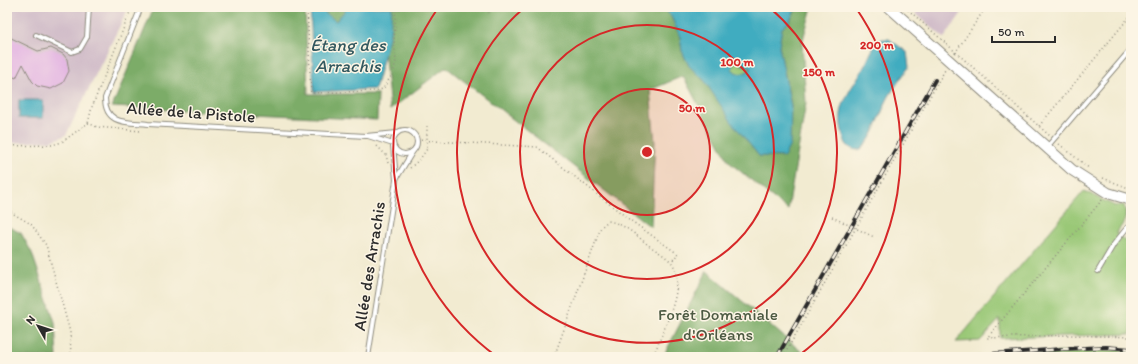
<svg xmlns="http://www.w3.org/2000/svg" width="1138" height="364" font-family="Itim,sans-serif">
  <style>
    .industrial { fill: #d1bdc9 }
    .green { fill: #9ac877; stroke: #627a51 }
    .forest { fill: #7bac68; stroke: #536c4a }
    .water { fill: #41acc0; stroke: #366c76; fill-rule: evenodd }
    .building { fill: #e1afe2 }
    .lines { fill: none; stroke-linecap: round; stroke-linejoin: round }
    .service-casing { stroke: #8e8b7e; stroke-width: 6 }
    .tertiary-casing { stroke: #8e8b7e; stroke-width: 12 }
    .path { stroke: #8e8b7e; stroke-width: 1.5; stroke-dasharray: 1 3; stroke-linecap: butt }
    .service { stroke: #fff; stroke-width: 4 }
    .tertiary { stroke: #fff; stroke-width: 10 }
    .rail-casing { stroke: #2b2b2b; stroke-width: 4 }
    .rail { stroke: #fcf5e5; stroke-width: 2.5; stroke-dasharray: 8; stroke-linecap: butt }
    .ring { fill: none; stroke: #d62828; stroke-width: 2 }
    .labels { text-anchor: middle; stroke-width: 3; stroke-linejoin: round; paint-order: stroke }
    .street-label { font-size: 17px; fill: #2b2b2b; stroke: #fcf5e5 }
    .park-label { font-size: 17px; fill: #4c5a42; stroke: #fcf5e5 }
    .water-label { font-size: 18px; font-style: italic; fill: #33585f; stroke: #fcf5e5 }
    .centre { fill: #d62828; stroke: #fcf5e5; stroke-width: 2 }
    .ring-label { font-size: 12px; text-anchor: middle; font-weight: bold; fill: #d62828; stroke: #fcf5e5; stroke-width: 3; stroke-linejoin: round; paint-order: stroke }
  </style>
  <rect width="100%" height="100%" fill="#fcf5e5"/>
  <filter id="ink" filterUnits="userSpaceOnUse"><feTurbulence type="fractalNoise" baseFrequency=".025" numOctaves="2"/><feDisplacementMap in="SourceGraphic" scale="8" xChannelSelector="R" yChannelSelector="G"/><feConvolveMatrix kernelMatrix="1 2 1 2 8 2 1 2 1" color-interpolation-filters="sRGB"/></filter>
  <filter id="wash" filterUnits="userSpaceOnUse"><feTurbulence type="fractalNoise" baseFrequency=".012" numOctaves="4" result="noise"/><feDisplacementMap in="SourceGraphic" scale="16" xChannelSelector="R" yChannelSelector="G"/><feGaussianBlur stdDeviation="0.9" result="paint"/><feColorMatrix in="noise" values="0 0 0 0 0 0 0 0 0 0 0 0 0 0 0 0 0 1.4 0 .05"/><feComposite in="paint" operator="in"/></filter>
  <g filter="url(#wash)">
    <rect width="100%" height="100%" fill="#f2ebd1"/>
    <g class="industrial">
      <path d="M7 7H129L66 135 52 141 7 143Z"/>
      <path d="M908 7H966L944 38Z"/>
    </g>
    <g class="green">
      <path d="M737 62 751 69C743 74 739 76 732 69L734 63Z"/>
      <path d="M1084 191 1115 206 1124 205C1128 218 1124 223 1116 233L1124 240 1131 232V334L1000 338V319L980 341 956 342Z"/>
      <path d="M1119 350 1131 351V357H968L1012 354Z"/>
    </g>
    <g class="forest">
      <path d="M154 7H305L308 94H378L377 120 112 107Z"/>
      <path d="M322 7H348L336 21 325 13Z"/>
      <path d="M380 7H487L492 13 488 7H662L671 16 680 37 682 51 689 66 704 80 731 120 759 156 784 157 791 106 779 46 782 28 789 22 797 7H812L802 43 806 103 788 210 729 162 683 76 650 90 655 142 651 227 446 67 390 110Z"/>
      <path d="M7 226 21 233 32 253 55 322 57 357H7Z"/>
      <path d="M707 271 796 347 808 357H663Z"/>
    </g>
    <g class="water">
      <path d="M310 7H322L325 13 336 21 348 7H392L390 34 375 89 314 92Z"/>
      <path d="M662 7H797L789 22 782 28 779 46 791 106 790 145 784 157 759 156 731 121 704 80 689 66 682 51 680 37 671 16ZM737 62 749 67 751 69C743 74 739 76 732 69L734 63Z"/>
      <path d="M882 39H889L907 52 909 67C902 77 894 87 888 98 880 113 876 135 863 147 859 152 852 150 847 145 845 143 844 138 843 134 834 107 852 89 864 67 870 57 871 47 882 39Z"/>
      <rect x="19" y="100" width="24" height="18"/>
    </g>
    <g id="blocks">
      <path class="building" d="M7 36 38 51 51 48 63 54 67 59 69 71 63 83 51 89 37 86 32 81 23 64 16 78 7 74Z"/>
    </g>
  </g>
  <g filter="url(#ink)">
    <use href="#blocks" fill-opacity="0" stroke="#8e8b7e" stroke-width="1"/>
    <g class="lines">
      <defs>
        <g id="service">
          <path d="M141 7 105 98C105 125 127 122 148 124L366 136 397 133"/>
          <path d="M36 35 72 52 80 49 87 37 89 7"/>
          <circle cx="405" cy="142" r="12"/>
          <path d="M1047 147 1131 49"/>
          <path d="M396 179 413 151"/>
          <path d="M1098 271 1114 244 1130 224 1129 201"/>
          <path d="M368 357 396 180 393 144 368 136"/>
        </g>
        <path id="tertiary" d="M889 7 1072 170 1108 193 1131 200"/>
      </defs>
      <use href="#service" class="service-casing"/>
      <use href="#tertiary" class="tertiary-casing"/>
      <g class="path">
        <path d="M307 7 311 93 374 91 383 89 393 73 396 61 394 41 396 7"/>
        <path d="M905 7 1050 136"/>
        <path d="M955 53 986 7"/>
        <path d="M88 123 97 127 141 131"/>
        <path d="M1039 126 1131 15"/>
        <path d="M417 140 537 147 630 220 678 254 671 262"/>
        <path d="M1059 144 1090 169"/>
        <path d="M7 146 52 145 62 142 88 123 92 107 132 7"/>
        <path d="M377 146 386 155 388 163"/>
        <path d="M410 168 420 159 427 149V126"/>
        <path d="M1103 178 1131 189"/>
        <path d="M1102 200 987 338 1069 335 1131 337"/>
        <path d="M7 210 31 224 46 245 70 332 71 357"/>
        <path d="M832 217 874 237"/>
        <path d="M554 357 601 227 608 221C623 223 636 235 647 244 655 250 666 256 672 263 688 285 661 334 653 357"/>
        <path d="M783 357 945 70"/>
      </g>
      <use href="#service" class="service"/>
      <use href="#tertiary" class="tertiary"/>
      <defs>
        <g id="rail">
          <path d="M777 357 935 80"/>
          <path d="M949 357 1063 349 1106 347 1131 349"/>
        </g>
      </defs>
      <use href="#rail" class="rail-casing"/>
      <use href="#rail" class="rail"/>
    </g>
  </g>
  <circle cx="647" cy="152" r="63" fill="#d62828" fill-opacity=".12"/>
  <g class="ring">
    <circle cx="647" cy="152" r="63"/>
    <circle cx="647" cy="152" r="127"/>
    <path d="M770 8A190 190 0 1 1 524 8"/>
    <path d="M496 356A254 254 0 0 1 438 8M856 8A254 254 0 0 1 798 356"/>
  </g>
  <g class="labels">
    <g class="street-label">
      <text transform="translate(191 112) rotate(4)" y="6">Allée de la Pistole</text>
      <text transform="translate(369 266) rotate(-81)" y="6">Allée des Arrachis</text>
    </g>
    <g class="park-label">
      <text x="718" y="320">Forêt Domaniale<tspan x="718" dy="20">d'Orléans</tspan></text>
    </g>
    <g class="water-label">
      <text x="348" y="51">Étang des<tspan x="348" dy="21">Arrachis</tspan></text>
    </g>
  </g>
  <circle cx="647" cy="152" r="6" class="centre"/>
  <g class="ring-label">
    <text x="877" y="49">200 m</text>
    <text x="737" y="66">100 m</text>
    <text x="819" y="76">150 m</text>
    <text x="692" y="112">50 m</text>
  </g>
  <rect width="1138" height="364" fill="none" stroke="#fcf5e5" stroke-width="24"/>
  <g transform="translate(38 326) rotate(309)" stroke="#fcf5e5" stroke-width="3" paint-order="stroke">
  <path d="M0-3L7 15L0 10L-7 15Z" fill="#2b2b2b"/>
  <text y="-6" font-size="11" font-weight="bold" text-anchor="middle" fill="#2b2b2b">N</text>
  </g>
  <path d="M992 36v6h63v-6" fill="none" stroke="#2b2b2b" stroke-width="2"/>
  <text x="998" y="36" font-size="12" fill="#2b2b2b" stroke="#fcf5e5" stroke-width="3" paint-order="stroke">50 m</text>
</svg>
